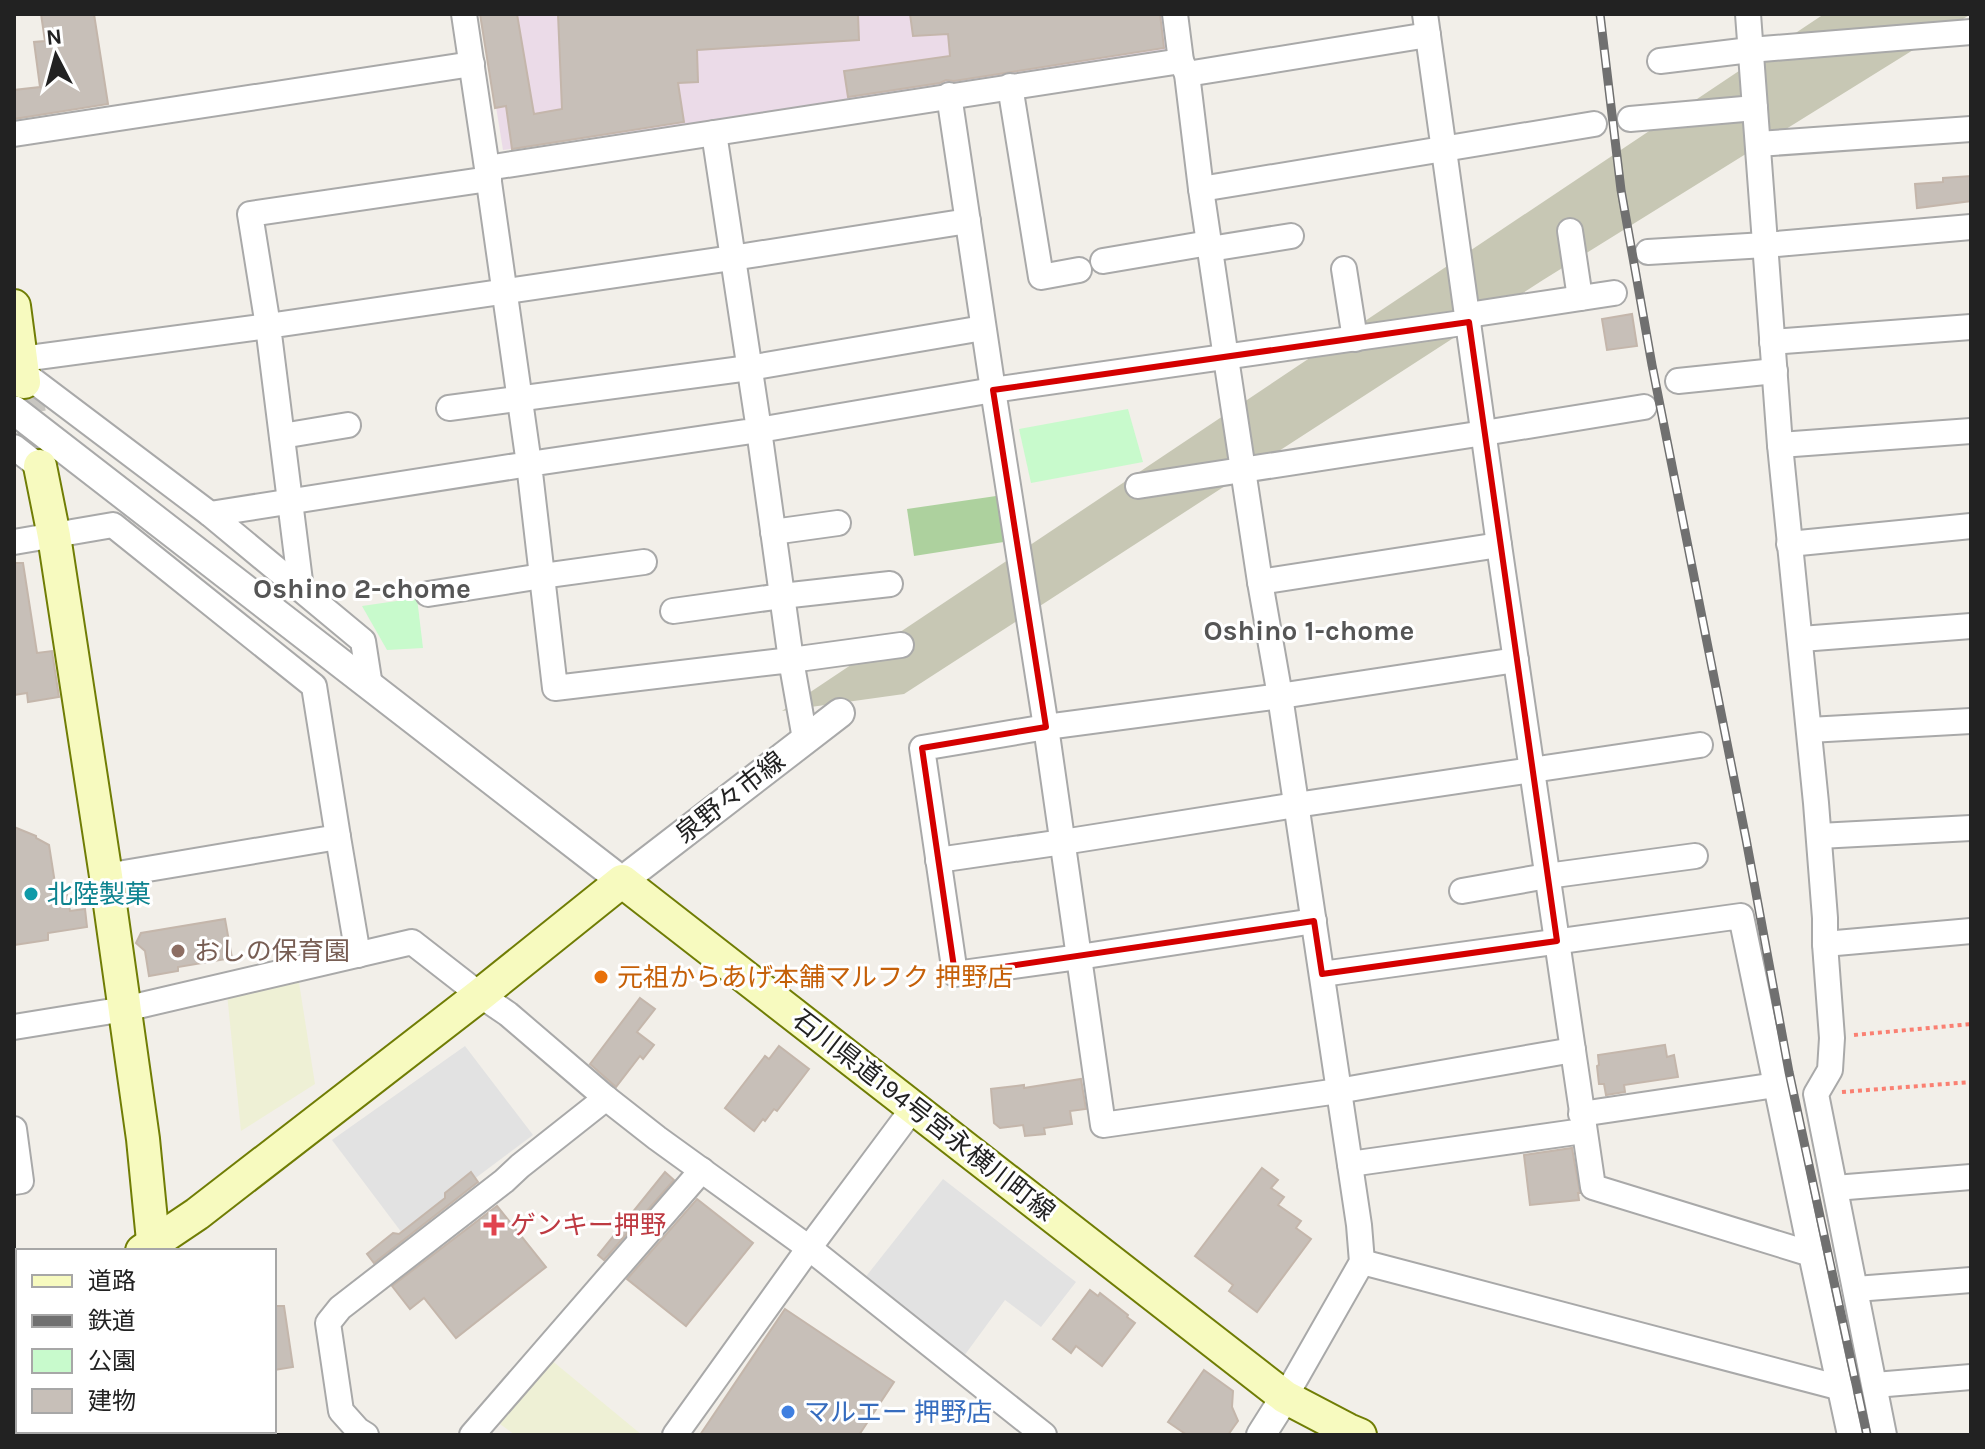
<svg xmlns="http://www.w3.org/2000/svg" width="1985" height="1449" font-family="Karla,'Noto Sans JP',sans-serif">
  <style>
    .industrial { fill: #ebdbe8 }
    .construction { fill: #c7c7b4 }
    .farmland { fill: #eef0d5 }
    .forest { fill: #add19e }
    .park { fill: #c8facc }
    .parking { fill: #e2e2e2 }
    .building { fill: #c7bfb8; stroke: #c4b6ab; stroke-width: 2 }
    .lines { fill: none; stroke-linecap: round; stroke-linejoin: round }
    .secondary-tunnel { stroke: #c8c6c1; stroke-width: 32; stroke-dasharray: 32 16; stroke-linecap: butt }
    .minor-casing { stroke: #a9a9a9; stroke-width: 28 }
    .tertiary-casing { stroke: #a9a9a9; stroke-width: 32 }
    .secondary-casing { stroke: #707d05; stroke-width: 36 }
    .path { stroke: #fa8072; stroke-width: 4; stroke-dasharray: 4 4; stroke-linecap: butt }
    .minor { stroke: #fff; stroke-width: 24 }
    .tertiary { stroke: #fff; stroke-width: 28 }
    .secondary { stroke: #f7fabf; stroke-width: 32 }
    .rail-casing { stroke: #707070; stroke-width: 9 }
    .rail { stroke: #fff; stroke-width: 6; stroke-dasharray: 18; stroke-linecap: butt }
    .marked { fill: none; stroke: #d40000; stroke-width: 6; stroke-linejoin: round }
    .culture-dot { fill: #0f9aa8; stroke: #fff; stroke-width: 3 }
    .education-dot { fill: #8d6e63; stroke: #fff; stroke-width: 3 }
    .food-dot { fill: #e8710a; stroke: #fff; stroke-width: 3 }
    .health-dot { fill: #e0444e; stroke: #fff; stroke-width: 3 }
    .shop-dot { fill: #3f7fe0; stroke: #fff; stroke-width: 3 }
    .labels { text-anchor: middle; stroke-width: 6; stroke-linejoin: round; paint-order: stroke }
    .street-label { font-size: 26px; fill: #222; stroke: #fff }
    .culture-label { font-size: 26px; fill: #0d838f; stroke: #fff; text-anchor: start }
    .education-label { font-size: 26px; fill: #785e54; stroke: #fff; text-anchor: start }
    .food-label { font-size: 26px; fill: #c56008; stroke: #fff; text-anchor: start }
    .health-label { font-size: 26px; fill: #be3a42; stroke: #fff; text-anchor: start }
    .shop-label { font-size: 26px; fill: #366cbe; stroke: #fff; text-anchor: start }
    .neighbourhood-label { font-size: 28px; font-weight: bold; fill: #555; stroke: #fff }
  </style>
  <rect width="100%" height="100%" fill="#f2efe9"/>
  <path class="industrial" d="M481 14H1167L1171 56 503 150Z"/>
  <path class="construction" d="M1824 14H1971L1543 280 904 694 782 711Z"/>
  <g class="farmland">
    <path d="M297 970 315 1084 241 1131 226 984Z"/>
    <path d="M550 1359 642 1435H515L500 1424Z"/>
  </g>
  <path class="forest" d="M1003 495 1010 541 914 556 907 509Z"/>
  <g class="park">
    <path d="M1128 409 1143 462 1031 483 1019 429Z"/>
    <path d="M417 598 423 648 387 650 362 606Z"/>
  </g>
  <g class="parking">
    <path d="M465 1046 533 1135 402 1233 332 1140Z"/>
    <path d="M943 1179 1076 1282 1041 1327 1005 1300 964 1356 864 1279Z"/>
  </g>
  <g class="building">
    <path d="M41 14H94L108 104 14 119V90L40 87 34 42 45 41Z"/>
    <path d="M480 14H517L534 114 562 109 558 14H858L859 40 697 50 698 82 678 83 684 122 512 149 506 106 495 108Z"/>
    <path d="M910 14H1160L1164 48 954 81 946 80 940 83 848 97 844 71 950 56 948 34 913 36Z"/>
    <path d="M1971 176V201L1917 208 1915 184 1943 182V178Z"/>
    <path d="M1632 314 1637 346 1607 350 1602 319Z"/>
    <path d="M14 563H23L37 653 52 651 59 697 28 702 27 693 14 695Z"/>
    <path d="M14 827 36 836V838L49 845 57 896 67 895 70 911 85 909 87 927 48 933V940L14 945Z"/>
    <path d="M225 919 232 958 178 967V971L149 976 145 951 136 943 141 933Z"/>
    <path d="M640 998 655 1009 637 1032 654 1045 643 1059 640 1056 616 1087 590 1064Z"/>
    <path d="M1665 1045 1667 1057 1674 1055 1678 1077 1624 1085 1625 1092 1606 1095 1604 1084H1599L1597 1066 1599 1065 1598 1055Z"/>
    <path d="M779 1046 809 1069 777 1111 774 1109 765 1121 763 1119 754 1131 725 1108 765 1056 769 1059Z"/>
    <path d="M1081 1079 1086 1109 1070 1111 1072 1124 1044 1128 1045 1134 1025 1136 1023 1125 1000 1128 994 1123 991 1089 1024 1085V1088Z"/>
    <path d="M1572 1148 1580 1193H1578L1579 1200 1530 1205 1524 1155Z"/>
    <path d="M1262 1168 1278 1180 1271 1188 1284 1197 1278 1205 1301 1221 1296 1228 1311 1239 1257 1312 1229 1291 1233 1285 1195 1256Z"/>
    <path d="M471 1172 478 1182 374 1263 367 1254 393 1233 399 1234 408 1227 445 1198V1193Z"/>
    <path d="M665 1172 674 1180 604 1260 598 1255Z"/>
    <path d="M697 1199 753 1243 686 1326 627 1279Z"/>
    <path d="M497 1206 546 1267 456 1338 424 1298 410 1309 392 1286Z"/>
    <path d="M1090 1290 1098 1296 1100 1293 1128 1315 1127 1317 1135 1323 1102 1366 1076 1346 1071 1353 1053 1339Z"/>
    <path d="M274 1306H284L293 1367 274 1370Z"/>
    <path d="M785 1309 894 1382 859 1435H700Z"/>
    <path d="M1204 1370 1233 1391 1232 1407 1238 1421 1228 1435H1187L1168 1422Z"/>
  </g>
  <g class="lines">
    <path class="secondary-tunnel" d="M24 382 40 466"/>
    <defs>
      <g id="minor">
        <path d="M464 14 487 168"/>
        <path d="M1175 14 1181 61 1187 74 1201 189 1226 358 1260 582 1280 696 1359 1225 1362 1262 1285 1397"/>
        <path d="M1425 14 1499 545 1593 1187 1811 1254 1850 1435"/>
        <path d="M1748 14 1780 445 1816 803 1825 918V944L1832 1038 1830 1070 1816 1094 1884 1435"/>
        <path d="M1660 61 1750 50 1971 32"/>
        <path d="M1187 74 1428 35"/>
        <path d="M1010 86 1041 277 1079 270"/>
        <path d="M949 95 993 390 1046 727 1103 1125 1338 1091 1573 1050"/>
        <path d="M1630 119 1755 108"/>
        <path d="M714 133 759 430 529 464 555 688 791 660 805 739"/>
        <path d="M14 134 472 64"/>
        <path d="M1758 144 1971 129"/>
        <path d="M1201 189 1594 124"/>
        <path d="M1570 231 1580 298"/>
        <path d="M1210 249 1291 236"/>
        <path d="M1648 252 1765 245 1971 227"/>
        <path d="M1103 261 1209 243"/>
        <path d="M1344 269 1355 339"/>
        <path d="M1468 315 1614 293"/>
        <path d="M1772 342 1971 327"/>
        <path d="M22 359 268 326 250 214 489 179"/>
        <path d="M14 366 210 514"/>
        <path d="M1678 381 1775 371"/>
        <path d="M449 408 749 368 983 328"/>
        <path d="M282 436 348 425"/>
        <path d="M1780 445 1971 431"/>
        <path d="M14 447 41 468"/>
        <path d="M1138 486 1484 433 1644 407"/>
        <path d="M773 532 838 523"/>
        <path d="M14 542 113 525 314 686 338 837 106 876"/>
        <path d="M1789 544 1971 526"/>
        <path d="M1260 582 1499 545"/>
        <path d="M301 589 268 326 732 258 968 221"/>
        <path d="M428 594 542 576 644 562"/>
        <path d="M673 611 782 596 890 584"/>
        <path d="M1801 639 1971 626"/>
        <path d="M901 645 791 660 759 430 993 390 1469 322"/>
        <path d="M370 686 363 641 210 514 529 464 487 168 1181 61"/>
        <path d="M1809 730 1971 721"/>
        <path d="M1819 836 1971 828"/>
        <path d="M338 837 358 955"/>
        <path d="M938 860 1063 842 1296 805 1700 745"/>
        <path d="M1462 891 1547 876 1695 856"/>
        <path d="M1314 921 1079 957 955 974 922 748 1046 727 1280 696 1516 660"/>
        <path d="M1825 944 1971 931"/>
        <path d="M1322 974 1741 916 1811 1254"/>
        <path d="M14 1027 125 1009 412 942 480 995 508 1014 606 1098 657 1138 809 1248 1044 1435"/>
        <path d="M1581 1114 1776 1085"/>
        <path d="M14 1129 21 1181 14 1182"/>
        <path d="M1350 1164 1583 1131"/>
        <path d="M1835 1188 1971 1177"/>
        <path d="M1362 1262 1841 1388"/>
        <path d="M1856 1289 1971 1280"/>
        <path d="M1875 1385 1971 1377"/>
        <path d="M366 1435 358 1430 341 1411 328 1323 340 1308 504 1181 520 1166 606 1098"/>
        <path d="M472 1435 702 1170"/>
        <path d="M675 1435 809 1248 914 1107"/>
      </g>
      <g id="tertiary">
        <path d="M14 410 622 881 840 713"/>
        <path d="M1261 1435 1285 1397"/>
      </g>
      <g id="secondary">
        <path d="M14 306 24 382"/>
        <path d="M40 466 54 536 106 876 143 1139 154 1251"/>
        <path d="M142 1251 197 1214 480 995 622 881 1285 1397 1348 1430 1360 1435"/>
        <path d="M14 1341 18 1338"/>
        <path d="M14 1391 18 1387"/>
        <path d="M185 1431 186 1435"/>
      </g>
    </defs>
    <use href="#minor" class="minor-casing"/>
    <use href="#tertiary" class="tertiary-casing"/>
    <use href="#secondary" class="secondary-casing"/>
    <g class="path">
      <path d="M1854 1035 1971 1024"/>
      <path d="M1842 1092 1971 1082"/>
    </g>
    <use href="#minor" class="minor"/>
    <use href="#tertiary" class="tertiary"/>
    <use href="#secondary" class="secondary"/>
    <defs>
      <path id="rail" d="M1600 14 1621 190 1652 365 1746 839 1789 1072 1867 1435"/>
    </defs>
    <use href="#rail" class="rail-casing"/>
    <use href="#rail" class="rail"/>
  </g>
  <path class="marked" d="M1469 322 1557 941 1322 974 1314 921 955 974 922 748 1046 727 993 390Z"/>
  <circle class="culture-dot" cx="31" cy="894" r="8"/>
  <circle class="education-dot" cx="178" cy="951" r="8"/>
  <circle class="food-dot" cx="601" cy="977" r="8"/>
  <path class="health-dot" d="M490 1213h8v8h8v8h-8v8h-8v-8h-8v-8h8z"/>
  <circle class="shop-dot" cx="788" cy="1412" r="8"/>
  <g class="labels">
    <g class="street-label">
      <text transform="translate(730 797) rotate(-38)" y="9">泉野々市線</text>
      <text transform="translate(924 1115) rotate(38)" y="9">石川県道194号宮永横川町線</text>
    </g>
    <g class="culture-label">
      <text x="47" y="903">北陸製菓</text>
    </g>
    <g class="education-label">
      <text x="194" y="960">おしの保育園</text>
    </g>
    <g class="food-label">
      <text x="617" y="986">元祖からあげ本舗マルフク 押野店</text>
    </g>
    <g class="health-label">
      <text x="510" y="1234">ゲンキー押野</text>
    </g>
    <g class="shop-label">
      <text x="804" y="1421">マルエー 押野店</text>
    </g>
    <g class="neighbourhood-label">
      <text x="362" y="598">Oshino 2-chome</text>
      <text x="1309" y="640">Oshino 1-chome</text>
    </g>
  </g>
  <rect width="1985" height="1449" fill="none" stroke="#222222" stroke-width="32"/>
  <rect x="16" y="1249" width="260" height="184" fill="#ffffff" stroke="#a7a7a7" stroke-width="2"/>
  <rect x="32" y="1275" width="40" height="12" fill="#f7fabf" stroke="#a7a7a7" stroke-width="2"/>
  <text x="88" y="1289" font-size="24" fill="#222222">道路</text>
  <rect x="32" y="1315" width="40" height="12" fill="#707070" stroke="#a7a7a7" stroke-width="2"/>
  <text x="88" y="1329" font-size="24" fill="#222222">鉄道</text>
  <rect x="32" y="1349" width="40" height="24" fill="#c8facc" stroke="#a7a7a7" stroke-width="2"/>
  <text x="88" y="1369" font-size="24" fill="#222222">公園</text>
  <rect x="32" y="1389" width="40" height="24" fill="#c7bfb8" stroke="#a7a7a7" stroke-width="2"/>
  <text x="88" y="1409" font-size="24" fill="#222222">建物</text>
  <g transform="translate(56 56) rotate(354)" stroke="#ffffff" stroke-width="6" paint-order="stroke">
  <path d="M0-6L14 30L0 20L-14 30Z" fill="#222222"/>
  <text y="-12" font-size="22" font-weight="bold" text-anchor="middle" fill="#222222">N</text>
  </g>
</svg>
